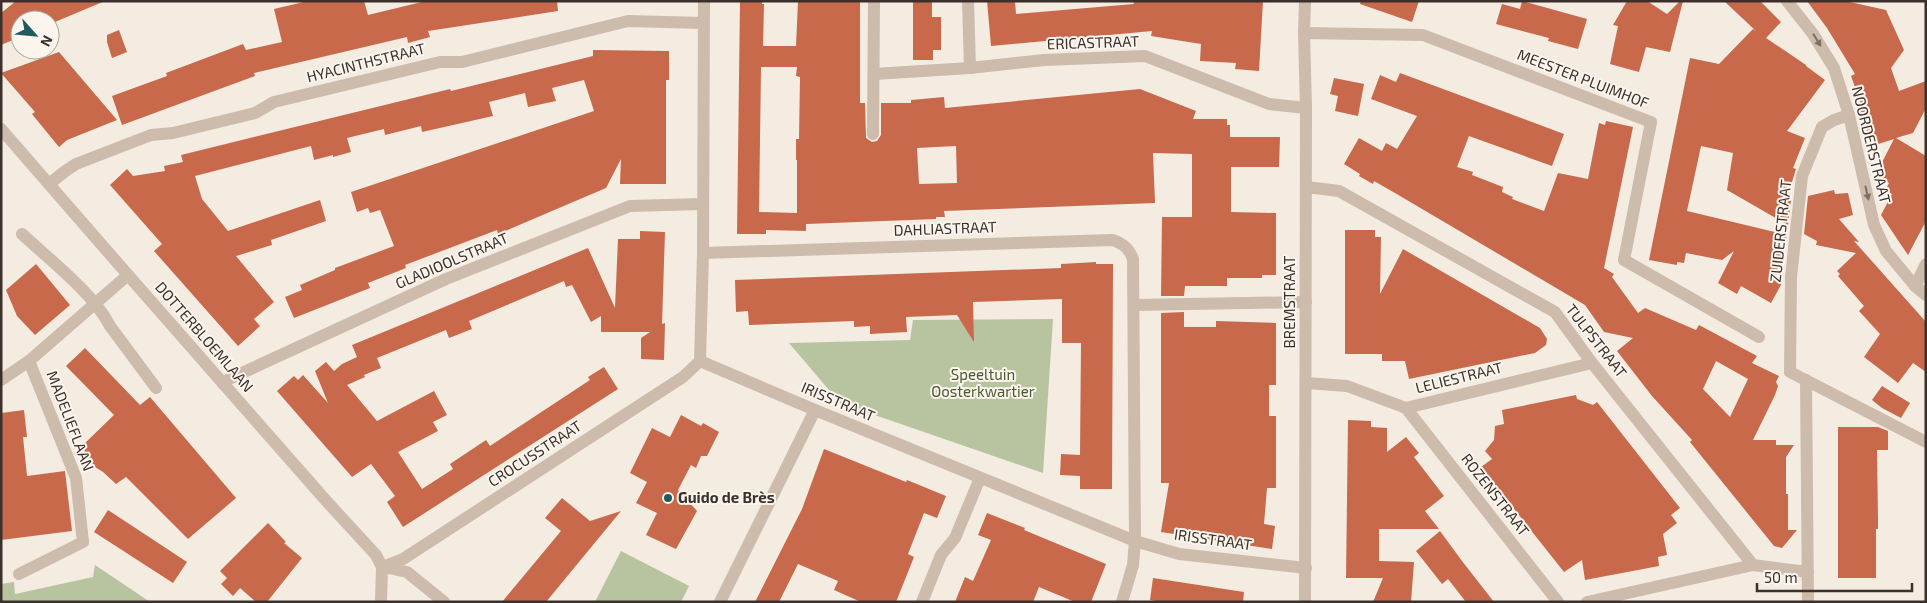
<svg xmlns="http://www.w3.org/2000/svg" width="1927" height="603" font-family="'Exo 2',sans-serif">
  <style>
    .green { fill: #b8c4a0 }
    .building { fill: #c8694b; fill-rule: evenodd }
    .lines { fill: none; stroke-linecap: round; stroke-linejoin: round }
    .minor { stroke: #cdbbac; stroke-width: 12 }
    .tertiary { stroke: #cdbbac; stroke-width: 12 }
    .oneway { fill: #7d6f65 }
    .poi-dot { fill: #1f5a5e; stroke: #fbf5ee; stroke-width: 2 }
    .labels { text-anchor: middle; stroke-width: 4; stroke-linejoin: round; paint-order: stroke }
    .street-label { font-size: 15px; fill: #3b302b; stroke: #fbf5ee }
    .park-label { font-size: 15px; fill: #4a5a2e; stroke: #fbf5ee }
    .poi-label { font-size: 15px; font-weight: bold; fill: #3b302b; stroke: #fbf5ee; text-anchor: start }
  </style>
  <rect width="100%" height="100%" fill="#f4ebe1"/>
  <g class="green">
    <path d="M1053 319 1043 473 840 403 789 343 910 340 913 320Z"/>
    <path d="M621 551 689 586 681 602H595Z"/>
    <path d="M95 565 150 602H1V584L14 582 15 594 93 577Z"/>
  </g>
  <g class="building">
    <path d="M16 1H105L50 24V20H20V37L1 45V13Z"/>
    <path d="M308 1H364L368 15 426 1H557L558 11 428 31 430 37 408 43 407 37 254 73 255 76 122 125 112 96 167 76 166 73 243 44 246 50 282 42 274 9Z"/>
    <path d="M740 1H762V4H764L763 46H796L798 1H860V103H865L866 138 872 142 877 141 881 135V103H911V100L944 97 945 108 1140 89 1196 111 1193 119H1227V125H1230V137H1280L1279 167H1231V212L1276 213V275H1262V278H1227V286H1185L1184 296H1161L1162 217H1192V154L1153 153 1155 203 944 211 945 217H936V219L806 224V231L766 230V234H737ZM761 67H797L796 76 800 77 799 139H796V160H797V213L759 212ZM956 146 957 183 919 184 917 148Z"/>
    <path d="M913 1H932V17H941V50H933V60H913Z"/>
    <path d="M987 1H1015L1016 14 1134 4 1133 1H1263L1259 71 1235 69 1236 63 1200 61 1201 44 1151 36 1152 31 991 46Z"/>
    <path d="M1361 1H1419L1412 22 1360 4Z"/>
    <path d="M1522 1 1587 19 1578 49 1548 41 1549 38 1496 24 1502 4 1520 9Z"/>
    <path d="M1627 1H1647L1667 14 1680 1H1683L1670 52 1646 47 1639 72 1610 64 1618 26 1613 25Z"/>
    <path d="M1724 1H1760L1781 22 1766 38 1806 65V66L1825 80 1787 131 1805 138 1793 168 1796 169 1786 201 1791 200 1788 225 1727 190 1733 153 1701 146 1687 211 1787 235 1775 279 1782 283 1771 303 1741 286 1737 294 1718 283 1734 251 1722 260 1686 253 1684 263 1677 262V265L1649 260 1690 58 1719 64 1753 29 1756 31Z"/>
    <path d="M1807 1H1845L1886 10 1904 50 1891 68 1899 91 1926 81V108L1913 133 1896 138 1926 156V221L1908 255 1881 215 1892 194 1885 191 1889 183 1875 176 1894 139 1872 146 1858 104 1862 107 1851 76 1855 74 1827 28Z"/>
    <path d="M119 30 127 52 112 58 107 42V35Z"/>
    <path d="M593 50 669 51V80H666V184H620L621 159 606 188 498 234 497 230 405 265 406 268 368 283 370 288 294 318 285 297 302 290 300 285 335 270V268L394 246 380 210 370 213 368 208 357 212 351 192 594 111 584 80 552 88 556 101 528 107 525 93 489 102 493 116 422 132 421 126 385 135 384 129 347 138 351 152 333 157V155L314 160 311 146 195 176 202 199 228 231 320 200 326 221 271 240 272 245 236 256 274 302 254 319 260 326 238 346 154 251 162 244 110 185 127 169 133 176 165 171 164 166 183 162 181 155 450 89 451 91 593 56Z"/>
    <path d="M59 52 117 120 67 140 59 147 32 114 35 112 1 73Z"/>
    <path d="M1400 73 1564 134 1552 166 1469 136 1457 167 1473 172 1472 175 1503 187 1502 192 1513 197 1512 199 1544 211 1558 173 1588 179 1599 123 1605 125 1606 121 1633 127 1604 268 1614 274 1612 277 1638 313 1645 308 1696 330 1699 325 1757 356 1752 363 1779 376 1776 382 1778 386 1775 395 1753 440H1776V445H1794L1786 457V494H1788V530H1797L1782 548 1774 546 1690 442 1692 440 1652 396 1617 351 1633 338 1604 332 1585 305 1395 193 1374 181 1373 184 1359 176 1360 174 1344 164 1359 138 1382 151 1386 143 1397 149 1417 116 1371 99 1380 75 1396 82ZM1716 361 1748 379 1730 417 1703 389Z"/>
    <path d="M1334 78 1364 84 1358 116 1335 111 1338 96 1330 94Z"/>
    <path d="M1834 190 1835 194 1848 193 1853 215 1839 219 1859 242 1854 241 1926 322V372L1913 363 1898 383 1864 357 1880 334 1859 311 1864 306 1838 276 1840 274 1837 271 1856 253 1816 245 1817 241 1804 234 1808 196Z"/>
    <path d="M1345 230H1375V237H1381L1380 294 1403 249 1540 328 1547 339 1546 345 1535 353 1409 379 1405 361H1382V354H1345Z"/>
    <path d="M640 231 665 232 662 324 665 323 664 360 641 359V338L650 332H601V316L591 322 572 285 566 287 564 281 469 321 472 329 449 338 446 330 377 358 381 368 364 375 365 377 347 385 377 421 434 391 447 415 433 422 438 431 398 452 422 489 453 469 450 464 486 440 490 446 590 380 588 377 604 367 618 389 403 527 387 502 395 496 371 464 352 477 277 391 294 376 298 380 303 375 328 403 315 371 326 362 334 371 342 364 357 357 352 345 588 248 615 308 618 239H640Z"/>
    <path d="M1096 262V264H1113L1112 489H1080V476L1060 475 1061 454 1080 455 1081 343H1062V299L973 302 974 342 957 315 906 317 907 332 870 334V326L854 327V321L749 325 748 311 736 312 735 280 1061 268V264Z"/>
    <path d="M36 264 70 305 35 335 17 316 6 290Z"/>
    <path d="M1184 312V327H1216V321L1276 323V385H1269V416H1276V488H1267L1264 524 1275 526 1272 549 1161 532 1169 483H1161V313Z"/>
    <path d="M85 348 140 405 150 397 236 498 188 539 126 477 116 484 103 472 95 467 86 466 84 444 114 415 66 366Z"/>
    <path d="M1882 386 1910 403 1901 418 1882 408 1872 400Z"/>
    <path d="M1576 395 1577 399 1593 405 1597 402 1680 508 1671 515 1677 523 1663 534 1667 555 1658 557 1659 566 1585 580 1582 560 1564 572 1481 467 1492 459 1485 451 1494 440 1495 426 1504 424 1502 410Z"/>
    <path d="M24 410 27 437H23L27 476 65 471 72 531 1 540V413Z"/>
    <path d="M681 415 701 426 703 423 719 432 707 456H701L696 468 691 465 678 490 697 511 676 549 646 535 657 513 636 503 647 482 630 473 652 428 670 437Z"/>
    <path d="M1348 420 1371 421V427L1387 428V452L1406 437 1419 453 1414 457 1444 496 1425 511 1439 529H1379V561L1414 562 1411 602H1373L1383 578H1346Z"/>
    <path d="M1838 427H1878L1888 431V450H1877L1878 520V529H1876V578H1838Z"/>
    <path d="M824 449 906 482 907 480 946 496 937 518 924 513 908 554 914 557 896 602H861L834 590 838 581 798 564 779 602H755L802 509Z"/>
    <path d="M562 498 590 521 621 511 546 602H502L561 531 545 518Z"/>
    <path d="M108 510 187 562 173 583 94 532Z"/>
    <path d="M987 513 1025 528 1024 530 1106 564 1091 602H1075L1039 587 1033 602H955L965 577 973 581 991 540 978 535Z"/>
    <path d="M268 523 286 542 284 543 302 558 267 602H256L240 588 233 596 221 584 227 578 220 571Z"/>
    <path d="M1440 531 1462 561 1494 602H1466L1448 579 1442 584 1416 551Z"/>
    <path d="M1153 578 1244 592 1243 602H1162L1150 600Z"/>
  </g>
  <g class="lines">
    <g class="minor">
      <path d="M968 1 970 68 1044 60 1145 56 1269 104 1306 108"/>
      <path d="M1787 1 1813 34 1834 68 1849 115 1874 225 1886 251 1915 286 1926 295"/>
      <path d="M1304 33 1423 35 1651 122 1624 260 1759 337"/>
      <path d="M874 74 970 68"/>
      <path d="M1849 115 1834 120 1822 127 1802 176 1791 277 1790 372 1926 442"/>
      <path d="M1 129 128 275 329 504 376 555 382 567 381 602"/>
      <path d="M873 134 874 1"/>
      <path d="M49 184 64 172 76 164 151 135 173 133 255 113 274 102 440 62H462L628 21 703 23"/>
      <path d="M1306 187 1339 191 1555 312 1592 363 1753 565 1808 572"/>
      <path d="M22 234C49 259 94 294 110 326L156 388"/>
      <path d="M703 253 1113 240C1123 244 1129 248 1133 259L1135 541 1133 565 1122 602"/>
      <path d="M1915 286 1926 264"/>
      <path d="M1135 305 1306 302"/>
      <path d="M700 361 815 410 1135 541 1179 554 1306 568"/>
      <path d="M700 361 703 253 704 1"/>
      <path d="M1 380 29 361 128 275"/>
      <path d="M1806 380 1808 602"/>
      <path d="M1307 383 1347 386 1406 408 1592 363"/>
      <path d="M223 384 229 379 446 279 630 206 703 204"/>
      <path d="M1406 408 1558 602"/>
      <path d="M382 567 403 559 683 377 700 361"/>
      <path d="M384 567 407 572 444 602"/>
      <path d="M19 574 83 542 76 478 29 361"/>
      <path d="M720 602 815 410"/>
      <path d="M922 602 941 555 955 538 980 478"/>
      <path d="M1587 602 1753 565"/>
    </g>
    <path class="tertiary" d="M1305 1 1304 33 1306 108 1305 602"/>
  </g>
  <defs><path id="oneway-solid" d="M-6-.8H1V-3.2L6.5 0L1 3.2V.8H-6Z" transform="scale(1.25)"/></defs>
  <g class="oneway">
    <use href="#oneway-solid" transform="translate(1817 40) rotate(58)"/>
    <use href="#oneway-solid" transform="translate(1867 193) rotate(77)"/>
  </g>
  <circle class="poi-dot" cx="668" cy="498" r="5"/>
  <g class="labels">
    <g class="street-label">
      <text transform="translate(1093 43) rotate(-2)" y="5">ERICASTRAAT</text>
      <text transform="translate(366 63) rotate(-14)" y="5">HYACINTHSTRAAT</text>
      <text transform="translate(1583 79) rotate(21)" y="5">MEESTER PLUIMHOF</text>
      <text transform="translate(1871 145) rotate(76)" y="5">NOORDERSTRAAT</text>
      <text transform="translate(945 229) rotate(-2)" y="5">DAHLIASTRAAT</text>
      <text transform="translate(1781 231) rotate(-84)" y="5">ZUIDERSTRAAT</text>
      <text transform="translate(452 261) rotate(-23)" y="5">GLADIOOLSTRAAT</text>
      <text transform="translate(1290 302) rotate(-90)" y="5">BREMSTRAAT</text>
      <text transform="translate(204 337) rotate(49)" y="5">DOTTERBLOEMLAAN</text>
      <text transform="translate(1596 341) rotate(52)" y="5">TULPSTRAAT</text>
      <text transform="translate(1459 378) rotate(-14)" y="5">LELIESTRAAT</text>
      <text transform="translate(838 402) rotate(23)" y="5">IRISSTRAAT</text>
      <text transform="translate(70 421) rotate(69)" y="5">MADELIEFLAAN</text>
      <text transform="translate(535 454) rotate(-33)" y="5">CROCUSSTRAAT</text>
      <text transform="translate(1495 495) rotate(52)" y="5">ROZENSTRAAT</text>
      <text transform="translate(1213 540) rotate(8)" y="5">IRISSTRAAT</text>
    </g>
    <g class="park-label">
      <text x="983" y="380">Speeltuin<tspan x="983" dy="17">Oosterkwartier</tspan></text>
    </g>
    <g class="poi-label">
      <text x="678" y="503">Guido de Brès</text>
    </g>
  </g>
  <rect width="1927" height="603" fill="none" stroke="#3b302b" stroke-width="5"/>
  <g transform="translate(35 35) rotate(117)"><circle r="24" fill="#fbf5ee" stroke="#aea6a0"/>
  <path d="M0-4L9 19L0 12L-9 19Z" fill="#1f5a5e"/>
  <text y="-8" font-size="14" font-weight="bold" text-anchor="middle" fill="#3b302b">N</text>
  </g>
  <path d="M1757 583v8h155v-8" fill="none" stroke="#3b302b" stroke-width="2.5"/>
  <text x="1764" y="583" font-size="15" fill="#3b302b" stroke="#fbf5ee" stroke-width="4" paint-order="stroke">50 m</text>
</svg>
